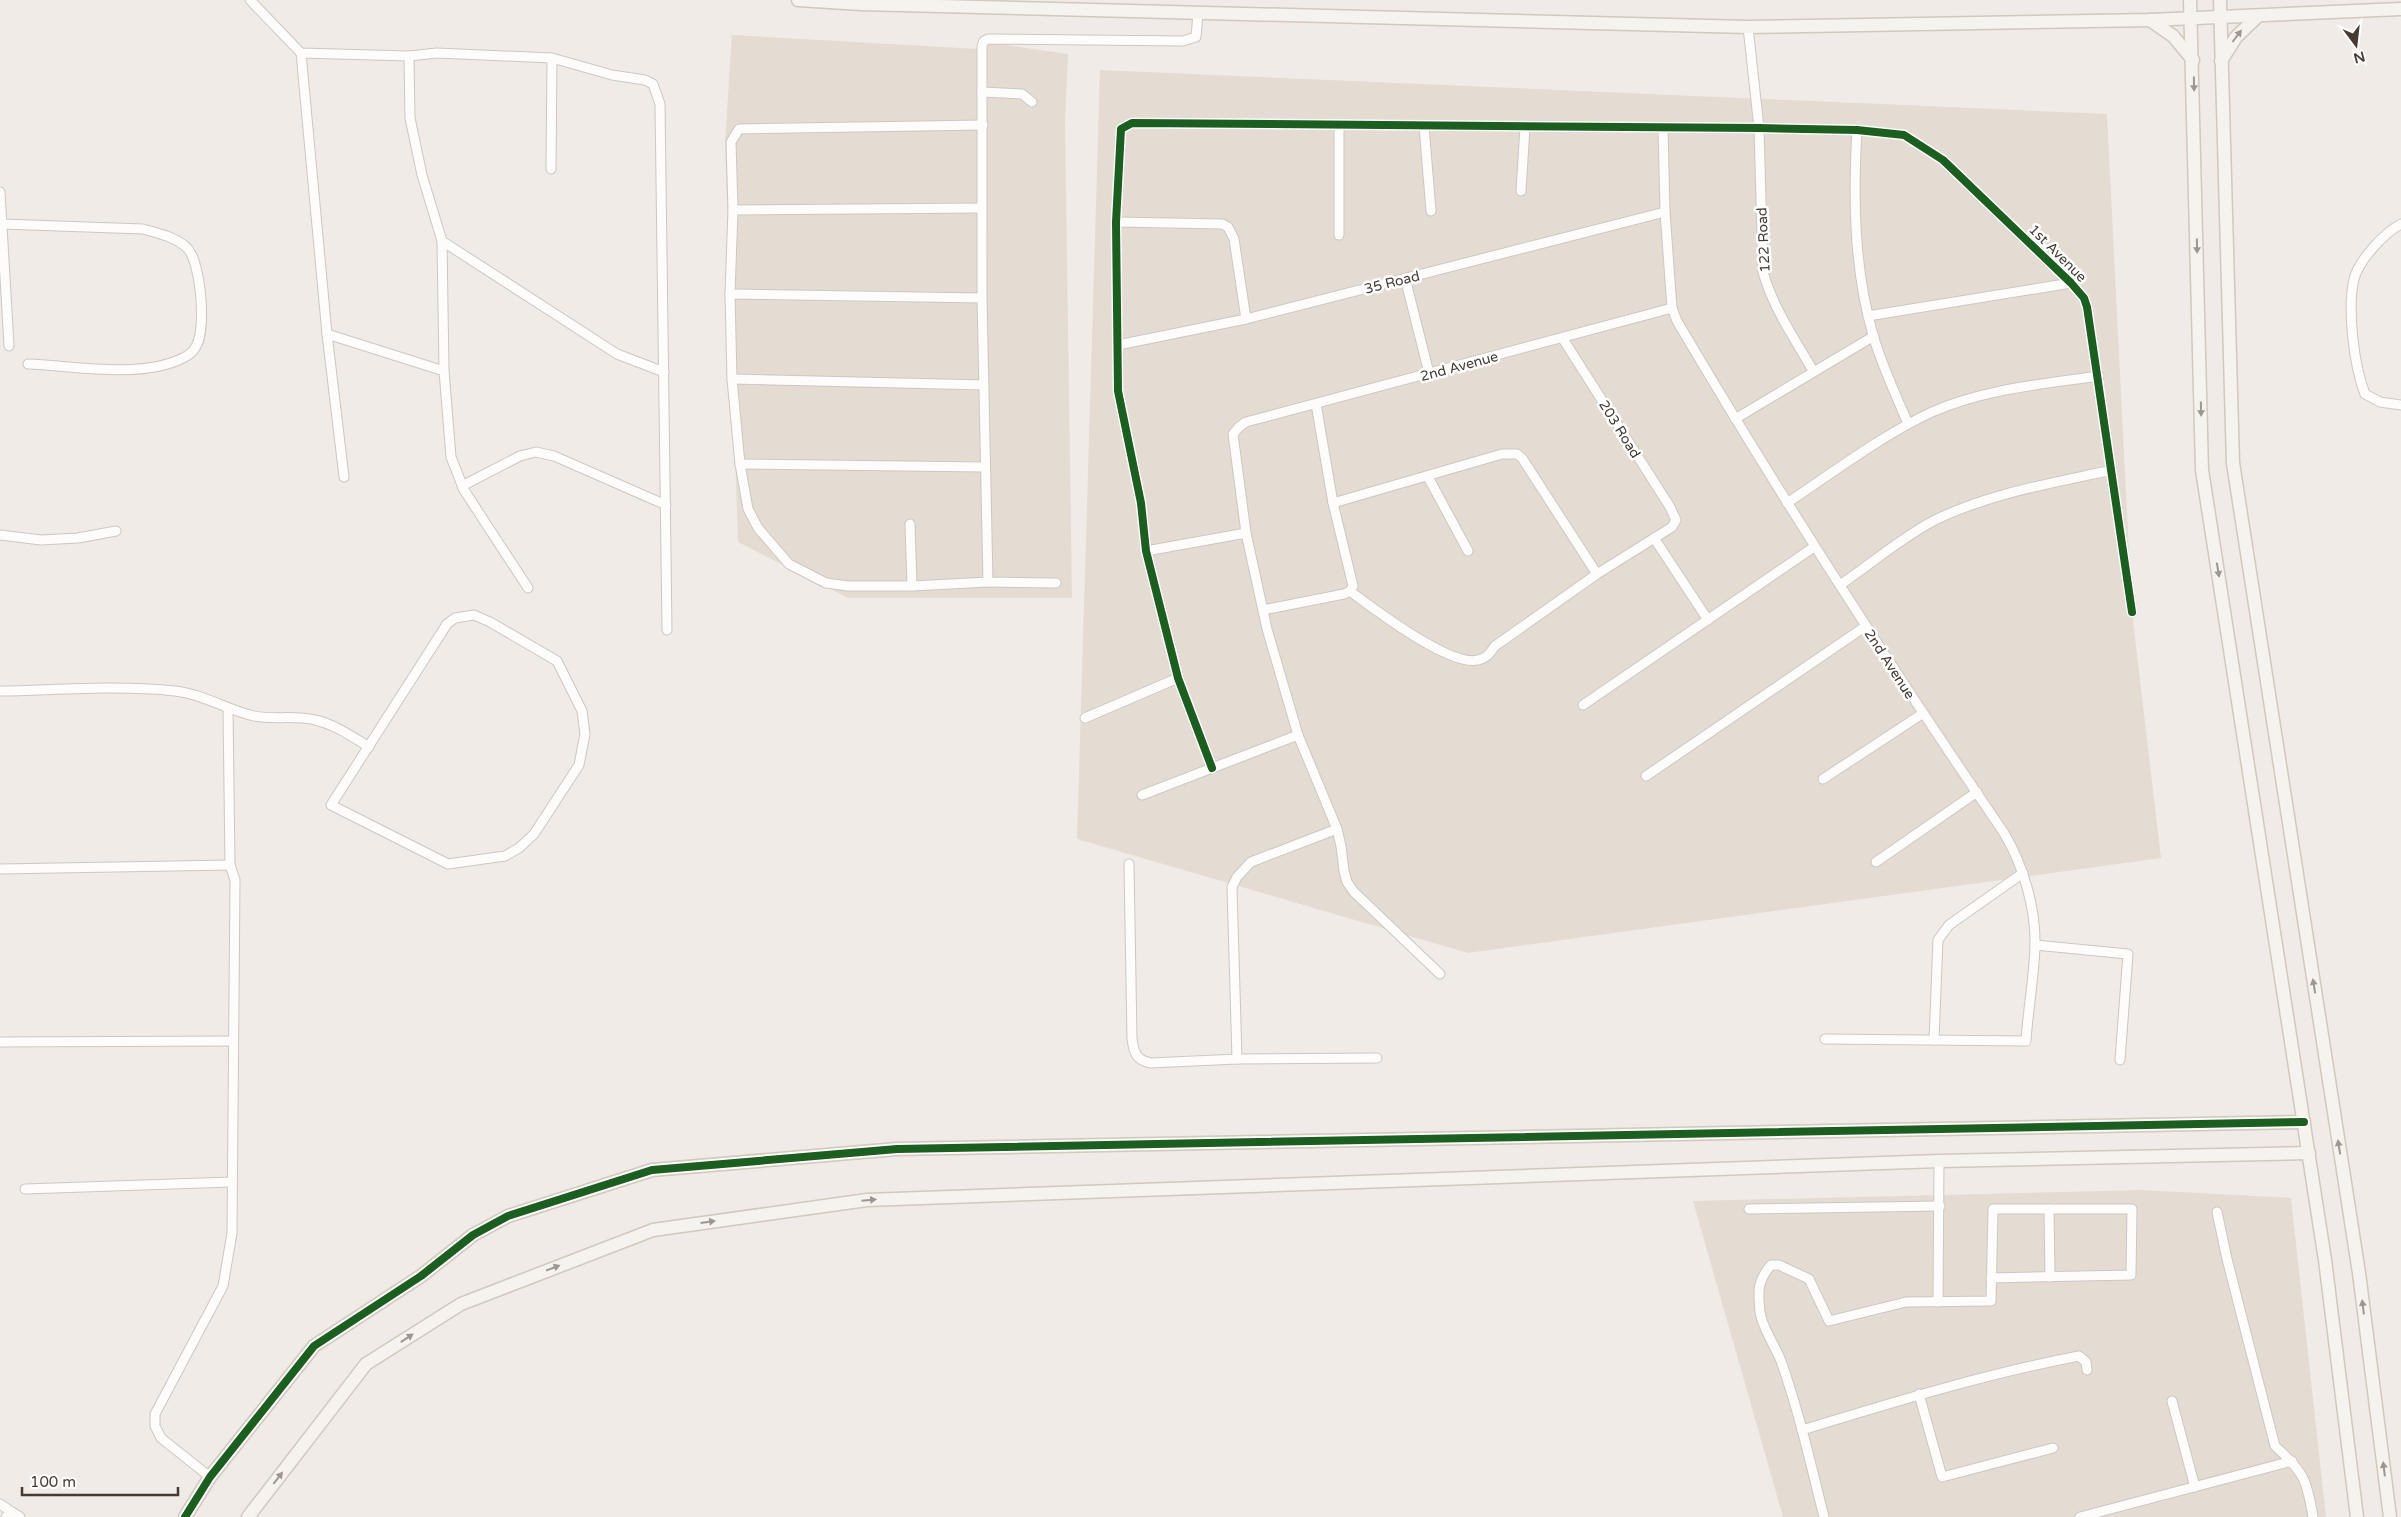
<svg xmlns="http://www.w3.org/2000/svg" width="2401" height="1517" font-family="'Varela Round',sans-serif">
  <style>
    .residential { fill: #e4dcd3 }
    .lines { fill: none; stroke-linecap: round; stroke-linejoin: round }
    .street-casing { stroke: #ccc7c2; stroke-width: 11 }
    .secondary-casing { stroke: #d1c8be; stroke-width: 15 }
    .street { stroke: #fdfcfb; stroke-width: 9 }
    .secondary { stroke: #f6f2ed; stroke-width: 12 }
    .cycleway-casing { stroke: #fff; stroke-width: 11 }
    .cycleway { stroke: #1b5e20; stroke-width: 8 }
    .oneway { fill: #9e9690 }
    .labels { text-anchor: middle; stroke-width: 5; stroke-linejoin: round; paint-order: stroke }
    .street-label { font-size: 14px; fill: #453b33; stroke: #fff }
  </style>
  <rect width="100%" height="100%" fill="#f0ebe6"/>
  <g class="residential">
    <path d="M732 35 978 49 979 41 1068 54 1065 123 1072 598H848L738 542 725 142Z"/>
    <path d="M1100 70 2107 114 2132 612 2161 858 1468 953 1077 839Z"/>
    <path d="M2141 1190 2291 1198 2326 1517H1783L1693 1201Z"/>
  </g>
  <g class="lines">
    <defs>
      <g id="street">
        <path d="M250 0 301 53 409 56 437 53 552 58 612 75 645 80 653 84 660 104 667 630"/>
        <path d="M1748 27 1759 128 1763 272C1773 308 1795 339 1813 371"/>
        <path d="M301 53 327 334 344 477"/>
        <path d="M409 56 410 118 422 175 442 241 617 354 664 372"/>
        <path d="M982 92 1022 94 1032 102"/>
        <path d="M983 125 739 129 731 142 733 210 730 294 732 379 740 464 748 509 758 528 789 564 826 583 848 586H912L988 582"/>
        <path d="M1339 125V235"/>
        <path d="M1424 126 1431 211"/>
        <path d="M1663 128 1665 212 1672 308 1677 321C1780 496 1890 666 2004 833 2023 865 2036 908 2035 946 2034 978 2028 1009 2026 1041L1825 1039"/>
        <path d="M1857 130C1853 199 1854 269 1873 335 1882 366 1896 395 1908 424"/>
        <path d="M551 169 552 58"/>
        <path d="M1521 191 1525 127"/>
        <path d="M0 192 9 346"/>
        <path d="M733 210 981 208"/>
        <path d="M1116 222 1222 224 1228 227 1234 239 1246 319"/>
        <path d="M2 224 143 229C157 233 177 237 188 249 201 264 207 332 195 348 193 352 187 356 183 358 141 379 75 366 28 364"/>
        <path d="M2401 224C2384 233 2359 260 2354 279 2347 309 2354 366 2365 394L2380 402 2401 405"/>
        <path d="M442 241 444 371 451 457 464 490 528 588"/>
        <path d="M1405 278 1429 373"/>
        <path d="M730 294 982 298"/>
        <path d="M1868 316 2071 283"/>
        <path d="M327 334 444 371"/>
        <path d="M1118 345 1246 319 1665 212"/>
        <path d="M732 379 984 385"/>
        <path d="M1735 419 1874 336"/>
        <path d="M740 464 985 467"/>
        <path d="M1428 477 1468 551"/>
        <path d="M462 486 520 456 536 452 554 456 666 505"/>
        <path d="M1333 503 1502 454H1517L1522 458 1597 574"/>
        <path d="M1787 503C1832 473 1884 434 1932 412 1984 389 2043 384 2099 376"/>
        <path d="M910 524 912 586"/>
        <path d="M0 535 41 540 78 538 116 531"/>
        <path d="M1654 538 1708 620"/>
        <path d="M1146 551 1246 533"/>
        <path d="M1056 583 988 582 982 298V46L984 41 988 39 1183 41 1196 37 1198 13"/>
        <path d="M1840 585C1871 564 1902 537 1935 520 1991 493 2053 483 2112 470"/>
        <path d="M1350 591C1374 609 1450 667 1478 660 1487 658 1490 653 1495 646L1597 574 1672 527 1676 520 1670 507 1563 339"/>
        <path d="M1263 610 1344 594 1350 591 1353 586 1333 503 1316 404"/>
        <path d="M474 615 490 622 557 661 582 711 585 734 579 765 534 834 519 848 505 856 448 864 331 805 447 624 455 618Z"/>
        <path d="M0 691C58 690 118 685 175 691 203 694 227 710 254 716 274 720 295 715 315 720 334 724 353 737 369 747"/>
        <path d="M1583 705 1814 547"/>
        <path d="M228 709 230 865"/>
        <path d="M1085 718 1178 678"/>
        <path d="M1212 768 1178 678 1146 551 1141 503 1118 391 1116 222 1121 129 1132 123 1759 128 1857 130 1904 135 1943 160 2071 283 2084 298 2087 307 2132 612"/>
        <path d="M1646 776 1866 626"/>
        <path d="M1823 779 1922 714"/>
        <path d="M1142 795 1298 735"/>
        <path d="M1876 862 1977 792"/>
        <path d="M1129 864 1132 1039C1134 1053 1136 1060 1151 1063L1237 1059 1377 1058"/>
        <path d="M0 869 230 865 235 880 232 1233 223 1286 155 1414V1426L161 1438 210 1477"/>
        <path d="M2035 945 2128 954 2120 1060"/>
        <path d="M1440 974 1354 892 1347 882 1344 871 1341 846 1337 829 1298 735 1267 629 1246 533 1233 434 1239 427 1246 422 1672 308"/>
        <path d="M1934 1040 1938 940 1949 925 2023 873"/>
        <path d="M0 1042 233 1041"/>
        <path d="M1237 1059 1232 887 1237 877 1251 862 1337 829"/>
        <path d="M25 1189 231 1182"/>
        <path d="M1749 1209 1940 1206"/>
        <path d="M2049 1209 2050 1277"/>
        <path d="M2217 1212 2227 1259 2275 1446C2304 1472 2307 1480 2313 1517"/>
        <path d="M1938 1302 1939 1161"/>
        <path d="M1919 1394 1942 1477 2053 1448"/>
        <path d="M2172 1401 2195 1487"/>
        <path d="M1802 1430C1894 1402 1985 1374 2079 1356L2086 1362 2087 1370"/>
        <path d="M0 1504 12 1512"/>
        <path d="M6 1517 12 1512 20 1517"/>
        <path d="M1824 1517C1811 1465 1799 1412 1781 1361 1775 1345 1762 1328 1760 1312 1758 1291 1757 1281 1771 1265H1779L1809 1279 1829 1321 1906 1302 1991 1301 1993 1209H2132L2131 1275 1991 1278"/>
        <path d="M2080 1517 2292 1461"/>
      </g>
      <g id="secondary">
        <path d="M798 0 861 4 1748 27 2150 20 2401 9"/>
        <path d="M2190 0 2202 470 2325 1260 2357 1517"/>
        <path d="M2220 0 2233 463 2359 1273 2390 1517"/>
        <path d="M2150 20 2173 36 2193 60"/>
        <path d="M2221 61 2236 37 2258 16"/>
        <path d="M185 1517 210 1477 314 1346 421 1276 473 1235 508 1216 652 1170 897 1149 2304 1122"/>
        <path d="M248 1517 366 1364 461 1304 653 1230 867 1200 1939 1161 2309 1153"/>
      </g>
    </defs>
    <use href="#street" class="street-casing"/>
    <use href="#secondary" class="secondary-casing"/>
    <use href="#street" class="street"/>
    <use href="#secondary" class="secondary"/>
    <defs>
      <g id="cycleway">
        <path d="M1212 768 1178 678 1146 551 1141 503 1118 391 1116 222 1121 129 1132 123 1759 128 1857 130 1904 135 1943 160 2071 283 2084 298 2087 307 2132 612"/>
        <path d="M185 1517 210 1477 314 1346 421 1276 473 1235 508 1216 652 1170 897 1149 2304 1122"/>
      </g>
    </defs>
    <use href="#cycleway" class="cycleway-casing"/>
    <use href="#cycleway" class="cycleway"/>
  </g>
  <defs><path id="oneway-solid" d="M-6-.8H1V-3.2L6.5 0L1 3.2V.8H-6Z" transform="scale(1.25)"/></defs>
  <g class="oneway">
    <use href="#oneway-solid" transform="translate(2237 36) rotate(-53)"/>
    <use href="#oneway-solid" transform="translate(2194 84) rotate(89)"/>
    <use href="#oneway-solid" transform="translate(2197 246) rotate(89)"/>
    <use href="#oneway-solid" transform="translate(2201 409) rotate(89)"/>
    <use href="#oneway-solid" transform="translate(2218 570) rotate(81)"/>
    <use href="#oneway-solid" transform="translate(2314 986) rotate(-99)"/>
    <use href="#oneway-solid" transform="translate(2339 1147) rotate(-99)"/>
    <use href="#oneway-solid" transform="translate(869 1200) rotate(-5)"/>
    <use href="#oneway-solid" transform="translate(708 1222) rotate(-8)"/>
    <use href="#oneway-solid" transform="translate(553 1268) rotate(-21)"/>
    <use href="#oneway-solid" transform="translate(2363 1307) rotate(-97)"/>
    <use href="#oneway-solid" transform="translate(407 1338) rotate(-33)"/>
    <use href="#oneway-solid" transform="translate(2384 1469) rotate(-97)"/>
    <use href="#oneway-solid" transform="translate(278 1478) rotate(-52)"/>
  </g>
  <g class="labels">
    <g class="street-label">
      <text transform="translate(1763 240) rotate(-93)" y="5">122 Road</text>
      <text transform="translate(2058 253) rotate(45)" y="5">1st Avenue</text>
      <text transform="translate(1392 282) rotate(-14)" y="5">35 Road</text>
      <text transform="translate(1459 366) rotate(-15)" y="5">2nd Avenue</text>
      <text transform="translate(1620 429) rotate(58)" y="5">203 Road</text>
      <text transform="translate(1890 664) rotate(57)" y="5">2nd Avenue</text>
    </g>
  </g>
  <g transform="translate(2356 45) rotate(165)" stroke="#ffffff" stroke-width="4" paint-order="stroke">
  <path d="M0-4L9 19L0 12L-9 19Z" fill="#453b33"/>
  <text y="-8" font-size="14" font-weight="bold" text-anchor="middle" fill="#453b33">N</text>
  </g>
  <path d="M22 1487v8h156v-8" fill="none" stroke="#453b33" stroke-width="2.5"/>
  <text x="30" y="1487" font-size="15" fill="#453b33" stroke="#ffffff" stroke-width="4" paint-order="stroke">100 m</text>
</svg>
